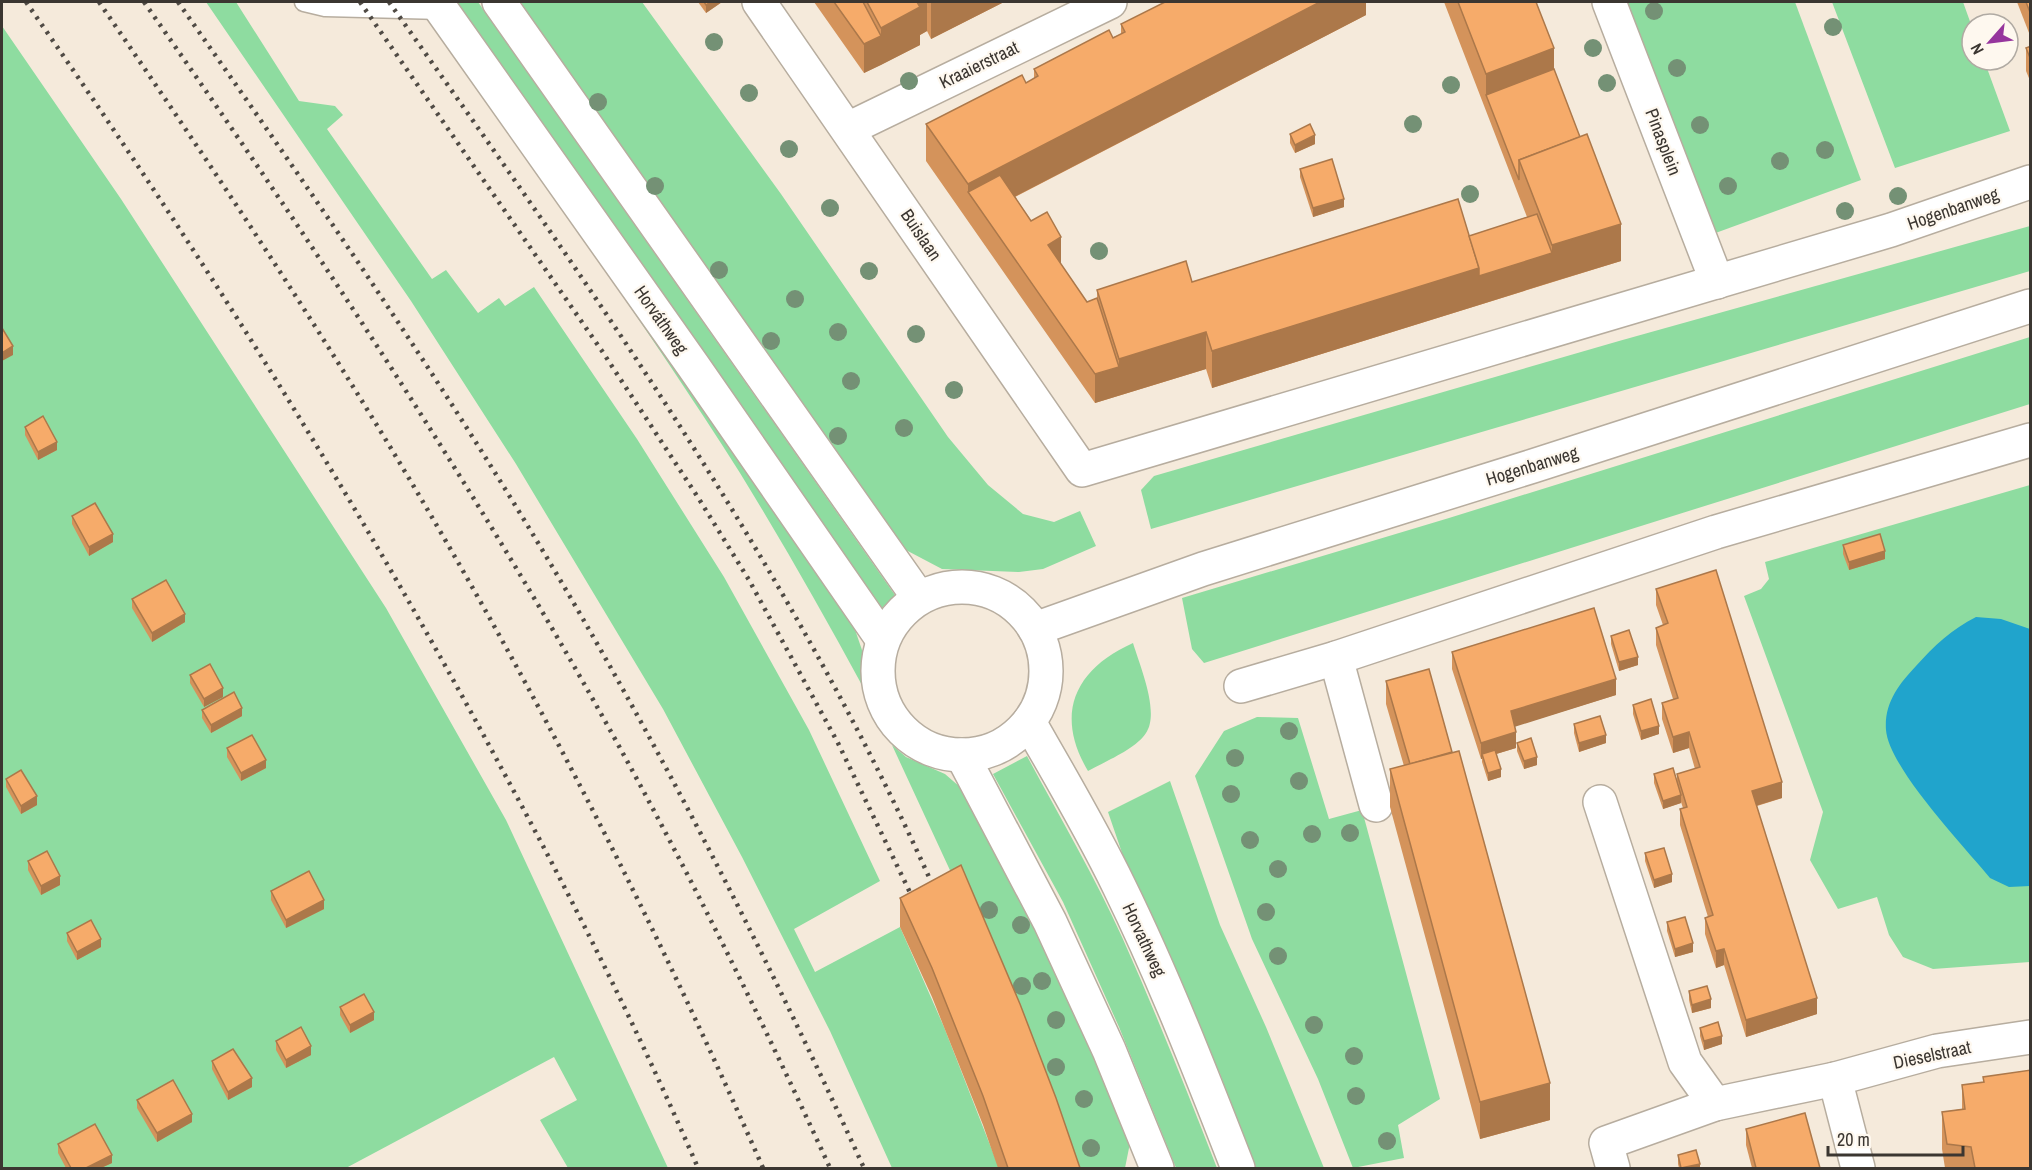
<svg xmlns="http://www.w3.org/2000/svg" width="2032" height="1170" font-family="'Archivo Narrow',sans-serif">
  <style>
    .green { fill: #8edca0 }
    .water { fill: #20a4cc }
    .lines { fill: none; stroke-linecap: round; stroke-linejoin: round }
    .lane-casing { stroke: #b7ad9f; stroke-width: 21 }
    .street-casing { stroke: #b7ad9f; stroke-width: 36 }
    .secondary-casing { stroke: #b7ad9f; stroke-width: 36 }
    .lane { stroke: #fff; stroke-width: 18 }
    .street { stroke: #fff; stroke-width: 33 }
    .secondary { stroke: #fff; stroke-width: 33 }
    .rail { stroke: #504b45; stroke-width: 4.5; stroke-dasharray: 3 6; stroke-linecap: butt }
    .tree { fill: #749175 }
    .wall { fill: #d4935b }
    .shaded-wall { fill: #ac784a }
    .building { fill: #f6ab6a; stroke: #ac784a; stroke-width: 1.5 }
    .labels { text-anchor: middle; stroke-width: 4.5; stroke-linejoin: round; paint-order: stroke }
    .street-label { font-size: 18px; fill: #3b3631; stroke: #fef8ef }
  </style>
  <rect width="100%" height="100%" fill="#f5eadb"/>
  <g class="green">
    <path d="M206 2H236L299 101 335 106 343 115 327 129 432 279 446 270 478 313 499 298 505 306 534 287 637 439 724 577 809 730 880 881 794 929 815 972 900 927 944 1027 999 1168H892L830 1031 742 857 663 709 516 464 411 301Z"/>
    <path d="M457 2H478L895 595 882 608Z"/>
    <path d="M519 2H642L781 194 948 437 988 485 1023 514 1054 522 1080 511 1096 546 1043 569 1019 572 942 569 904 549Z"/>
    <path d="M1625 2H1795L1861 180 1710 235Z"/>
    <path d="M1832 2H1963L1972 27V60H1984L2010 131 1895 168Z"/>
    <path d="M2 26 121 199 386 608 506 820 668 1168H568L540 1120 577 1100 554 1057 346 1168H2Z"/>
    <path d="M2030 226V271L1151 529 1141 490 1154 476 1619 341Z"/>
    <path d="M590 248 851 618 862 650 863 687C824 615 783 543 740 473 692 397 641 323 590 248Z"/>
    <path d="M2030 337V404L1204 663 1192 649 1182 598 1449 518Z"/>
    <path d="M2030 485V962L1933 969 1903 957 1889 935 1877 897 1838 909 1810 860 1823 812 1744 596 1761 589 1769 579 1765 562Z"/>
    <path d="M1133 643C1140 666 1160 713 1146 733 1136 749 1104 762 1088 771 1054 714 1075 669 1133 643Z"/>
    <path d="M1257 717 1298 718 1329 819 1362 810 1440 1099 1398 1125 1404 1158 1353 1168 1318 1079 1252 939 1195 776 1224 731Z"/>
    <path d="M892 745 906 757 945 774 960 787 975 807 1003 859 1131 1138 1125 1168H1071L967 907Z"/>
    <path d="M1027 756C1059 816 1094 875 1122 937 1156 1013 1187 1091 1217 1168H1176L1119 1027 1063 902 993 774Z"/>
    <path d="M1170 781 1220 925 1266 1027 1324 1168H1255L1220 1074 1131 879 1108 812Z"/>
  </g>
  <path class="water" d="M1976 617 2001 619 2030 629V886L2009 887 1990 878C1964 846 1889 768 1886 730 1884 703 1899 684 1916 666 1934 646 1952 629 1976 617Z"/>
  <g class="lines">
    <defs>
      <path id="lane" d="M304 2 325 7 442 10"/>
      <g id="street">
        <path d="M759 2 1082 470 1891 230 2030 182"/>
        <path d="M1609 2 1717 282"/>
        <path d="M848 129 1110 2"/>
        <path d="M1336 658 1376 805"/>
        <path d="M1241 686 1336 658 1716 532 2030 440"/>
        <path d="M1600 802 1685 1062 1715 1104"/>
        <path d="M1835 1079 1858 1168"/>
        <path d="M1613 1168 1606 1143 1715 1104 1835 1079 1937 1051 2030 1037"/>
      </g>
      <g id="secondary">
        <path d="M436 2 694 367 883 640"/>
        <path d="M499 2 919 598"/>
        <circle cx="962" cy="671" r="84"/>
        <path d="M1035 629 1203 569 1533 466 2030 306"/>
        <path d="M1029 722C1060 776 1092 830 1119 886 1164 978 1201 1073 1238 1168"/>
        <path d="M962 755 1050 922 1109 1050 1157 1168"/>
      </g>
    </defs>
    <use href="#lane" class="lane-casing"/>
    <use href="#street" class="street-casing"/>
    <use href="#secondary" class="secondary-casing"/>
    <use href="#lane" class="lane"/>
    <use href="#street" class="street"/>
    <use href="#secondary" class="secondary"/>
    <g class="rail">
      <path d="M26 2C199 250 361 506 504 773 574 902 640 1034 698 1168"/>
      <path d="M99 2C202 152 304 304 398 460 535 688 656 925 763 1168"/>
      <path d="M144 2C287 206 426 414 553 630 655 804 746 985 830 1168"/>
      <path d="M178 2C298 173 417 344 526 523 652 730 763 948 864 1168"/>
      <path d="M360 2 602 351 699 499 749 580 838 743 917 907"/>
      <path d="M389 2C591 287 795 574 937 895"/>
    </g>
  </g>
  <g class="tree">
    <circle cx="1654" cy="11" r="9"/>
    <circle cx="1833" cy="27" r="9"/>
    <circle cx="714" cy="42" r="9"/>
    <circle cx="1593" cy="48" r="9"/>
    <circle cx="1677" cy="68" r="9"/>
    <circle cx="909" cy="81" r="9"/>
    <circle cx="1607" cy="83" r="9"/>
    <circle cx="1451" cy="85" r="9"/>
    <circle cx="749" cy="93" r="9"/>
    <circle cx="598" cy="102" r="9"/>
    <circle cx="1413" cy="124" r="9"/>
    <circle cx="1700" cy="125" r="9"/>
    <circle cx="789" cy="149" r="9"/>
    <circle cx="1825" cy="150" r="9"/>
    <circle cx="1780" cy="161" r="9"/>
    <circle cx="655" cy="186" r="9"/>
    <circle cx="1728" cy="186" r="9"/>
    <circle cx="1470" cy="194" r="9"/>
    <circle cx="1898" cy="196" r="9"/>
    <circle cx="830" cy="208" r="9"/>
    <circle cx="1845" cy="211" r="9"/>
    <circle cx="1099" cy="251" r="9"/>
    <circle cx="719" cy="270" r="9"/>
    <circle cx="869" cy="271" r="9"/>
    <circle cx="795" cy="299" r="9"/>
    <circle cx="838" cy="332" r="9"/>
    <circle cx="916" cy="334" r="9"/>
    <circle cx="771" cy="341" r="9"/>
    <circle cx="851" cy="381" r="9"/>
    <circle cx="954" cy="390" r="9"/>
    <circle cx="904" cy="428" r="9"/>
    <circle cx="838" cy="436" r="9"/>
    <circle cx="1289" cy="731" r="9"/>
    <circle cx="1235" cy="758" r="9"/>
    <circle cx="1299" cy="781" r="9"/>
    <circle cx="1231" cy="794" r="9"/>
    <circle cx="1350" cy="833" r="9"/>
    <circle cx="1312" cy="834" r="9"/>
    <circle cx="1250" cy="840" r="9"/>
    <circle cx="1278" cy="869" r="9"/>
    <circle cx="989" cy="910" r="9"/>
    <circle cx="1266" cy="912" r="9"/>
    <circle cx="1021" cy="925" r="9"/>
    <circle cx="1278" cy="956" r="9"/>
    <circle cx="1042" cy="981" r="9"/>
    <circle cx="1022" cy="986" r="9"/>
    <circle cx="1056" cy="1020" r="9"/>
    <circle cx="1314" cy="1025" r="9"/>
    <circle cx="1354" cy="1056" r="9"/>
    <circle cx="1056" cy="1067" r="9"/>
    <circle cx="1356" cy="1096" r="9"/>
    <circle cx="1084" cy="1099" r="9"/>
    <circle cx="1387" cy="1141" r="9"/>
    <circle cx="1091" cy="1148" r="9"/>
  </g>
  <g class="wall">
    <path d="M698 2H722L706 13Z"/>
    <path d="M814 2H1004L931 39 927 31 920 35V45L864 73Z"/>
    <path d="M1366 2V15L1015 197 1087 302 1097 298V290L1192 282 1469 236 1527 217 1444 2H1536L1554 69 1621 261 1212 388 1206 369 1095 403 926 161V124L1026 83 1034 78V69L1121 34V24Z"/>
    <path d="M2017 2H2031V38Z"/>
    <path d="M2031 46V83L2026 71V48Z"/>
    <path d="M1290 134 1315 144 1295 153 1290 143Z"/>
    <path d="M1300 169 1344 207 1313 217 1300 177Z"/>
    <path d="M25 427 57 450 38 460 25 435Z"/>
    <path d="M72 516 113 542 89 556 72 524Z"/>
    <path d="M1843 545 1885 559 1849 570 1843 554Z"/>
    <path d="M1656 589 1782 798 1757 806 1817 1014 1746 1037 1724 965 1716 968 1705 934V918L1708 917 1680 825V809L1683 808 1681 802V803L1663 809 1654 783V774L1677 784V774L1695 769 1689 748 1673 753 1662 719V703L1673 699 1656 645V628L1663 625 1656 605Z"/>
    <path d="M132 599 185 622 152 642 132 608Z"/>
    <path d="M1611 636 1638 665 1619 671 1611 644Z"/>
    <path d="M1452 652 1616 695 1515 726 1516 748 1496 754 1501 777 1488 781 1482 762V759H1481L1452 669Z"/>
    <path d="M190 675 223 697 204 707 190 683Z"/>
    <path d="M1386 681 1550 1120 1480 1139 1390 807V769L1404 766 1386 704Z"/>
    <path d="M1633 705 1659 734 1641 740 1633 714Z"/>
    <path d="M202 710 242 716 211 733 202 718Z"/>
    <path d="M1574 724 1606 743 1579 752 1574 733Z"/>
    <path d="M1517 743 1537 765 1524 769 1517 751Z"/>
    <path d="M227 748 266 768 241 781 227 757Z"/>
    <path d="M6 779 37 805 21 814 6 787Z"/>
    <path d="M1645 853 1672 882 1654 888 1645 861Z"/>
    <path d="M28 861 60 885 41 895 28 870Z"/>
    <path d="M271 891 324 909 286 928 271 900Z"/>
    <path d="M900 898 1080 1168H998L983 1125 932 997 900 927Z"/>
    <path d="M1667 922 1693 952 1675 957 1667 931Z"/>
    <path d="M67 933 101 947 77 960 67 941Z"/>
    <path d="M1689 991 1711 1008 1692 1013 1689 1000Z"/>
    <path d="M340 1007 374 1020 350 1033 340 1015Z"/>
    <path d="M1700 1028 1722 1044 1704 1050 1700 1036Z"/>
    <path d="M276 1041 311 1055 286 1068 276 1050Z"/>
    <path d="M212 1061 252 1087 228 1100 212 1069Z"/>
    <path d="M1983 1077 2031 1168H1945L1942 1149V1112L1962 1109V1085L1983 1082Z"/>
    <path d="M137 1100 192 1122 157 1142 137 1108Z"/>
    <path d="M1746 1129 1820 1168H1752L1746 1145Z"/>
    <path d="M58 1144 112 1163 101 1168H66L58 1153Z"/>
    <path d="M1678 1155 1700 1168H1679L1678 1164Z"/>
  </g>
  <g class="shaded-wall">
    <path d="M711 2H722L706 13V5Z"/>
    <path d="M916 2H927V31L920 35V45L881 65V28Z"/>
    <path d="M931 2H1004L931 39Z"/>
    <path d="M1320 2H1366V15L983 213 968 192V184Z"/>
    <path d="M881 36V65L864 73V44Z"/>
    <path d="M1554 48V85L1486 95V74Z"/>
    <path d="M1315 135V144L1295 153V145Z"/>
    <path d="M1344 199V207L1313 217V208Z"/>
    <path d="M1621 224V261L1552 282V245Z"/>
    <path d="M1061 237V266L1048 245Z"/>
    <path d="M1552 253V282L1479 305V276Z"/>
    <path d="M1479 268V305L1212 388V351Z"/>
    <path d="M1206 332V369L1095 403V374L1119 367V359Z"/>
    <path d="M13 346V355L2 361V353Z"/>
    <path d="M57 442V450L38 460V452Z"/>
    <path d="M113 534V542L89 556V547Z"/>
    <path d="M1885 551V559L1849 570V562Z"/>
    <path d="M185 614V622L152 642V633Z"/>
    <path d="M1638 657V665L1619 671V662Z"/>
    <path d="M1616 679V695L1511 728V711Z"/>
    <path d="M223 688V697L204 707V699Z"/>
    <path d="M242 708V716L211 733V725Z"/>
    <path d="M1659 726V734L1641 740V731Z"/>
    <path d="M1516 732V748L1483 758 1482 754V759H1481V743Z"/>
    <path d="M1689 732V748L1673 753V737Z"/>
    <path d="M1606 735V743L1579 752V743Z"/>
    <path d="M1537 757V765L1524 769V761Z"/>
    <path d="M266 760V768L241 781V773Z"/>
    <path d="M1501 769V777L1488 781V773Z"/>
    <path d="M1782 782V798L1752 807V791Z"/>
    <path d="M1681 795V803L1663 809V801Z"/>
    <path d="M37 796V805L21 814V806Z"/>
    <path d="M1672 874V882L1654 888V880Z"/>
    <path d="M60 876V885L41 895V886Z"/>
    <path d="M324 900V909L286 928V920Z"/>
    <path d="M101 939V947L77 960V952Z"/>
    <path d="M1693 943V952L1675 957V949Z"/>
    <path d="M1724 949V965L1716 968V951Z"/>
    <path d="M1817 998V1014L1746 1037V1020Z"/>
    <path d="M1711 999V1008L1692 1013V1005Z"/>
    <path d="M374 1012V1020L350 1033V1025Z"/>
    <path d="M1722 1036V1044L1704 1050V1041Z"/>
    <path d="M311 1046V1055L286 1068V1060Z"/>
    <path d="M252 1078V1087L228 1100V1092Z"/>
    <path d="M1550 1083V1120L1480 1139V1102Z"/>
    <path d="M192 1114V1122L157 1142V1133Z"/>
    <path d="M112 1155V1163L101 1168H86Z"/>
    <path d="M1700 1164V1168H1683Z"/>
  </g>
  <g class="building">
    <path d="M704 2H711L706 5Z"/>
    <path d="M834 2H863L881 36 864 44Z"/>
    <path d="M867 2H917L920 7 881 28Z"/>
    <path d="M1165 2H1320L968 184 926 124 1022 75 1026 83 1038 76 1034 69 1109 30 1113 38 1125 32 1121 24Z"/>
    <path d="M1458 2H1536L1554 48 1486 74Z"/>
    <path d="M2026 2H2031V15Z"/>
    <path d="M2031 46V60L2026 48Z"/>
    <path d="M1554 69 1580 137 1519 160V180L1486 95Z"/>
    <path d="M1310 124 1315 135 1295 145 1290 134Z"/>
    <path d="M1587 134 1621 224 1552 245 1519 160Z"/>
    <path d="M1332 159 1344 199 1313 208 1300 169Z"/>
    <path d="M1000 175 1031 221 1047 212 1061 237 1048 245 1087 302 1097 298 1119 367 1095 374 968 192Z"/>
    <path d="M1458 199 1479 268 1212 351 1206 332 1119 359 1097 290 1186 261 1192 282Z"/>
    <path d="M1537 214 1552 253 1479 276V268L1469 236Z"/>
    <path d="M2 328 13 346 2 353Z"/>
    <path d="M43 416 57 442 38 452 25 427Z"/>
    <path d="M95 503 113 534 89 547 72 516Z"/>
    <path d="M1880 534 1885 551 1849 562 1843 545Z"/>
    <path d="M1716 570 1782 782 1752 791 1817 998 1746 1020 1724 949 1716 951 1705 918 1713 915 1680 809 1687 807 1677 774 1700 767 1689 732 1673 737 1662 703 1678 698 1656 628 1668 623 1656 589Z"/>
    <path d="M166 580 185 614 152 633 132 599Z"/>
    <path d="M1594 608 1616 679 1511 711 1516 732 1481 743 1452 652Z"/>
    <path d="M1629 630 1638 657 1619 662 1611 636Z"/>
    <path d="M210 664 223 688 204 699 190 675Z"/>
    <path d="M1429 669 1452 752 1410 764 1386 681Z"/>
    <path d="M234 692 242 708 211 725 202 710Z"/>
    <path d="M1651 699 1659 726 1641 731 1633 705Z"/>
    <path d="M1600 716 1606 735 1579 743 1574 724Z"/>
    <path d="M252 735 266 760 241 773 227 748Z"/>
    <path d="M1531 738 1537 757 1524 761 1517 743Z"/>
    <path d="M1495 750 1501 769 1488 773 1482 754Z"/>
    <path d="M1459 751 1550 1083 1480 1102 1390 769Z"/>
    <path d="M1673 768 1681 795 1663 801 1654 774Z"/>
    <path d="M21 770 37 796 21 806 6 779Z"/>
    <path d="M1664 848 1672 874 1654 880 1645 853Z"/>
    <path d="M47 851 60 876 41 886 28 861Z"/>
    <path d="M961 865 1020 1004 1056 1098 1080 1168H1008L983 1096 932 968 900 898Z"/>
    <path d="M309 871 324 900 286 920 271 891Z"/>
    <path d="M1685 917 1693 943 1675 949 1667 922Z"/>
    <path d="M91 920 101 939 77 952 67 933Z"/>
    <path d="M1707 986 1711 999 1692 1005 1689 991Z"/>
    <path d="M364 994 374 1012 350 1025 340 1007Z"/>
    <path d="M1718 1022 1722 1036 1704 1041 1700 1028Z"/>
    <path d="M301 1027 311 1046 286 1060 276 1041Z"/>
    <path d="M233 1049 252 1078 228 1092 212 1061Z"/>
    <path d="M2031 1070V1168H1975L1971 1147 1947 1144 1942 1112 1965 1109 1962 1085 1984 1082 1983 1077Z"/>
    <path d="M173 1080 192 1114 157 1133 137 1100Z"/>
    <path d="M1805 1113 1820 1168H1756L1746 1129Z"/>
    <path d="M95 1124 112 1155 86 1168H71L58 1144Z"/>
    <path d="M1696 1150 1700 1164 1681 1168 1678 1155Z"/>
  </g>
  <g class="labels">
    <g class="street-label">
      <text transform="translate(979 65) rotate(-26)" y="6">Kraaierstraat</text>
      <text transform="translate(1663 142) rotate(69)" y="6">Pinasplein</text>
      <text transform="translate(1953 209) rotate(-19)" y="6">Hogenbanweg</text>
      <text transform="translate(921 235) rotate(56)" y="6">Buislaan</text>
      <text transform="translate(661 320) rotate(55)" y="6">Horváthweg</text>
      <text transform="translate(1532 466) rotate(-17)" y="6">Hogenbanweg</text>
      <text transform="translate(1144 940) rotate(65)" y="6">Horvathweg</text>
      <text transform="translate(1932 1055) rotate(-12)" y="6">Dieselstraat</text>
    </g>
  </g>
  <rect width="2032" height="1170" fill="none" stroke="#3b3631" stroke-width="6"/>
  <g transform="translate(1990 42) rotate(242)"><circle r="28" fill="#fef8ef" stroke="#b0aaa3" stroke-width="1.5"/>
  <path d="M0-4.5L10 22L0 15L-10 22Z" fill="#96359d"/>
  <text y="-9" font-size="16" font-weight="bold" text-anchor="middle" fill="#3b3631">N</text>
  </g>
  <path d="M1828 1146v9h135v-9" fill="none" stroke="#3b3631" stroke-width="3"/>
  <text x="1837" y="1146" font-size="18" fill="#3b3631" stroke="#fef8ef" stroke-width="4.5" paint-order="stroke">20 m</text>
</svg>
